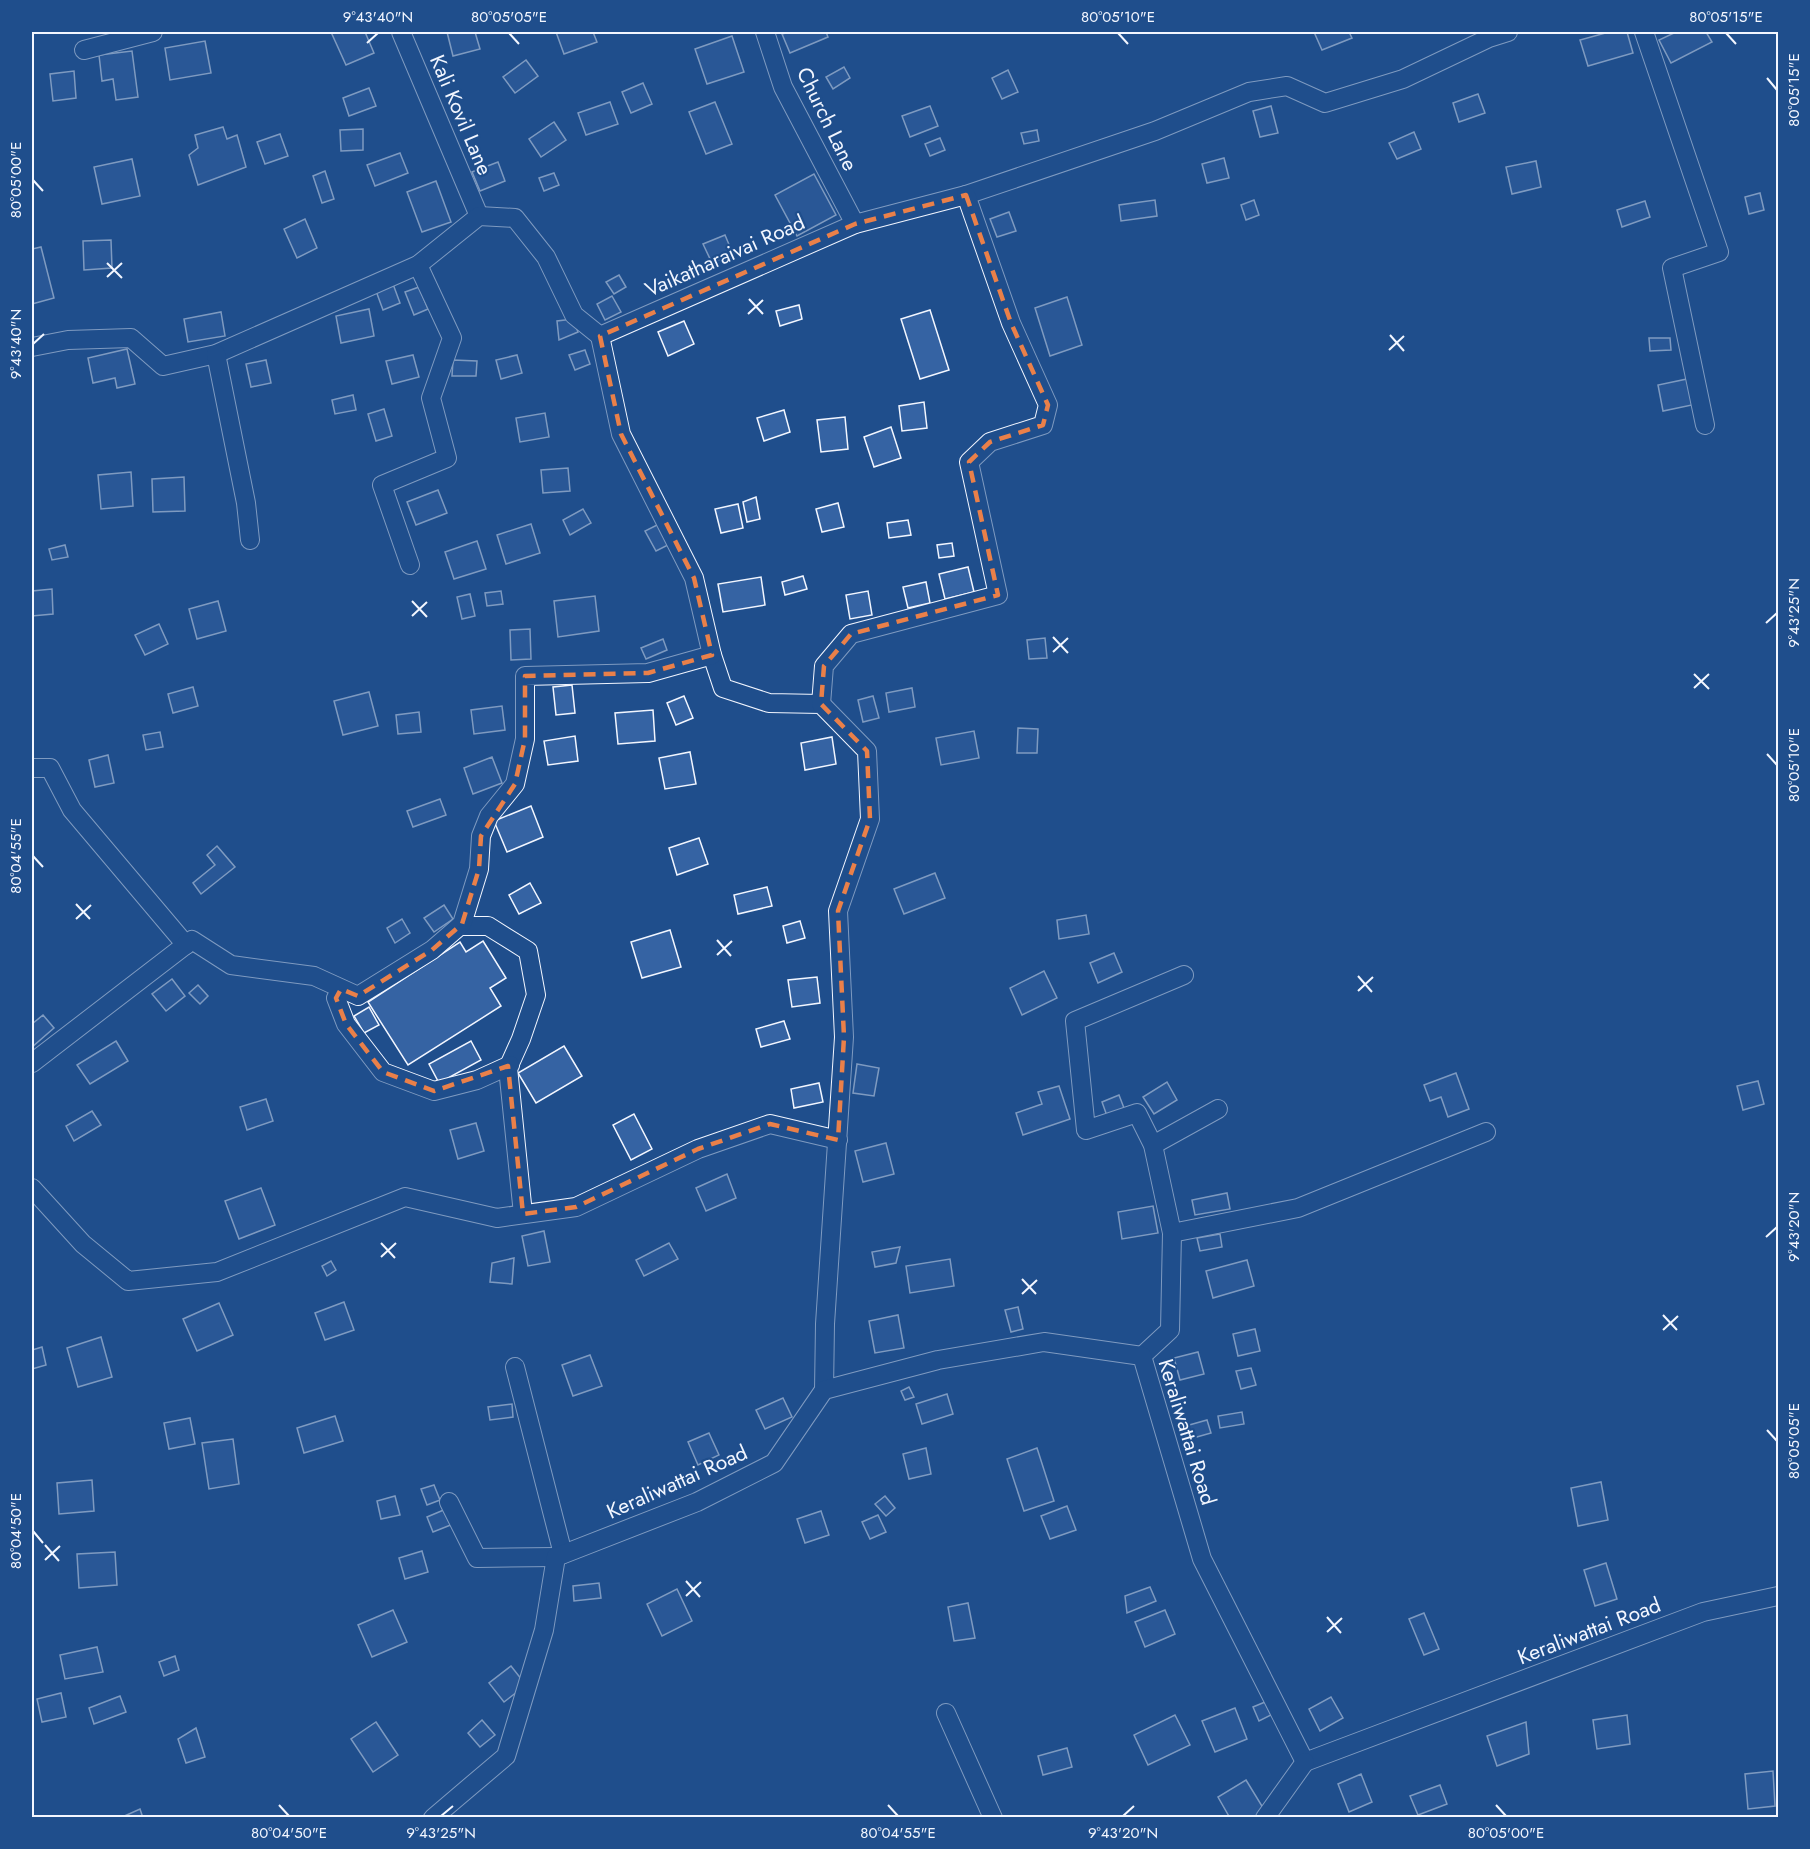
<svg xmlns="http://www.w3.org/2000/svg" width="1810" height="1849" font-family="Jost,sans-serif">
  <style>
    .building { fill: #3563a3; stroke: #f2f6ff; stroke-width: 1.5 }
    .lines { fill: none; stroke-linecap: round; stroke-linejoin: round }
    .street-casing { stroke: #f2f6ff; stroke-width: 20 }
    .street { stroke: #1f4e8c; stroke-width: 18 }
    .marked { fill: none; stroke: #ea8049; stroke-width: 4.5; stroke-dasharray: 12 8; stroke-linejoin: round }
    .ticks { fill: none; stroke: #f2f6ff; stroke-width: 2 }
    .labels { text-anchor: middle; stroke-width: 4.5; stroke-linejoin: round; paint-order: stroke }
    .street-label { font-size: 21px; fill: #f2f6ff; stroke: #1f4e8c }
    .neatline { fill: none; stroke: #f2f6ff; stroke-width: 2 }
    .ticks-label { font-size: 15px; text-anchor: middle; fill: #f2f6ff }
  </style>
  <rect width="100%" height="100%" fill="#1f4e8c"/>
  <g class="building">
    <path d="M331 32H365L374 53 346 65Z"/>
    <path d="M447 32H475L480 49 453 56Z"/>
    <path d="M556 32H593L597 42 564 54Z"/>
    <path d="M789 32H826L828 37 790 53 782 34Z"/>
    <path d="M1314 32H1349L1352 38 1322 50Z"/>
    <path d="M1609 32H1627L1633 53 1588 66 1580 40Z"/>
    <path d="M1676 32H1706L1712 42 1671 63 1659 40Z"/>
    <path d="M732 36 744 72 707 84 695 49Z"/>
    <path d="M205 41 211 73 170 80 165 48Z"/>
    <path d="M132 51 138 97 116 100 113 79 102 81 99 55Z"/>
    <path d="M526 60 538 76 515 93 503 77Z"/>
    <path d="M844 67 850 78 833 89 826 77Z"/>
    <path d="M1008 70 1018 92 1002 99 992 78Z"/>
    <path d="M74 71 76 98 53 101 50 74Z"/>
    <path d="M643 83 652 104 631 113 622 92Z"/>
    <path d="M369 88 376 106 349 116 343 98Z"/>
    <path d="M1478 94 1485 113 1459 122 1453 103Z"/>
    <path d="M610 102 618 124 586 135 578 113Z"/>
    <path d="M715 102 732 144 706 154 689 112Z"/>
    <path d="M930 106 938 126 910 137 902 116Z"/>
    <path d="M1271 106 1278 133 1260 137 1253 111Z"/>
    <path d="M554 122 566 140 541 157 529 139Z"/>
    <path d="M223 127 227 139 237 135 246 167 198 185 189 155 198 148 195 135Z"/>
    <path d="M363 129V150L341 151 340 130Z"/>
    <path d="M1037 130 1039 141 1024 144 1021 133Z"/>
    <path d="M1414 132 1421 149 1397 159 1389 143Z"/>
    <path d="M280 134 288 156 265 164 257 142Z"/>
    <path d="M940 138 945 150 930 156 925 144Z"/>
    <path d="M400 153 408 173 375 186 367 165Z"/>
    <path d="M1224 158 1229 178 1207 183 1202 164Z"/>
    <path d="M132 159 140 196 102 204 94 167Z"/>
    <path d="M1536 161 1541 187 1512 194 1506 167Z"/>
    <path d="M498 162 505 181 480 191 472 172Z"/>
    <path d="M325 171 334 199 322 203 313 176Z"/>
    <path d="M554 173 559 185 544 191 539 178Z"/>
    <path d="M814 174 836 215 797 236 775 195Z"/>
    <path d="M436 181 451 222 422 232 407 192Z"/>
    <path d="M1760 193 1764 210 1749 214 1745 197Z"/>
    <path d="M1155 200 1157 216 1121 221 1119 205Z"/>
    <path d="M1254 200 1259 215 1246 220 1241 205Z"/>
    <path d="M1645 201 1650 217 1622 227 1617 210Z"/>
    <path d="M1009 212 1016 231 997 237 990 219Z"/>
    <path d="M305 219 317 248 297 258 284 229Z"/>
    <path d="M725 235 733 254 712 263 703 244Z"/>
    <path d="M111 240 112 268 84 270 83 241Z"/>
    <path d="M41 247 54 298 32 304V249Z"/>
    <path d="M619 275 626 287 614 294 606 282Z"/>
    <path d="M393 284 400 303 383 310 376 291Z"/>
    <path d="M419 287 428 309 414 315 405 292Z"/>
    <path d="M612 296 621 312 605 320 597 304Z"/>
    <path d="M1067 297 1082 345 1050 356 1035 308Z"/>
    <path d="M799 305 802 319 780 326 776 311Z"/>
    <path d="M369 309 374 336 341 343 336 316Z"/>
    <path d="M930 310 949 370 920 379 901 319Z"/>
    <path d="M221 312 225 336 188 342 184 319Z"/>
    <path d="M573 319 578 332 559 340 557 321Z"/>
    <path d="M684 321 694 344 668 356 658 332Z"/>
    <path d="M1649 338H1670L1671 350 1650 351Z"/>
    <path d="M127 349 135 384 117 388 115 378 93 383 88 358Z"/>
    <path d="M585 350 590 364 575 370 569 355Z"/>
    <path d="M413 355 419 377 392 384 386 361Z"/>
    <path d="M517 355 522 373 501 379 496 360Z"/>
    <path d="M266 360 271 383 251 387 246 364Z"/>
    <path d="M453 360 477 361 476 376H452Z"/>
    <path d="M1687 379 1692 405 1663 411 1658 385Z"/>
    <path d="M353 395 356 410 335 414 332 400Z"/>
    <path d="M924 402 927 428 902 431 899 406Z"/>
    <path d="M384 409 392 436 376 441 368 414Z"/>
    <path d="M784 410 790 432 764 441 757 418Z"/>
    <path d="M545 413 549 437 520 442 516 418Z"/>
    <path d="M845 417 848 449 821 452 817 420Z"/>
    <path d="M891 427 901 458 874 467 864 437Z"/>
    <path d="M568 468 570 491 543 493 541 470Z"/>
    <path d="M131 472 133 506 101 509 98 475Z"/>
    <path d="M184 477 185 511 153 512 152 479Z"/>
    <path d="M438 490 447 513 416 525 407 502Z"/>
    <path d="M756 497 760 519 747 522 743 502Z"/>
    <path d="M838 503 844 527 822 532 816 509Z"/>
    <path d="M738 504 743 528 721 533 715 509Z"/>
    <path d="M583 509 591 523 570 535 563 520Z"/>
    <path d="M908 520 911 535 889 538 887 523Z"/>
    <path d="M661 523 672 543 656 551 645 531Z"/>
    <path d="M531 524 540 553 506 564 497 535Z"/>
    <path d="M477 541 486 569 454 579 445 552Z"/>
    <path d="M952 543 954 556 939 558 937 545Z"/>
    <path d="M65 545 68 557 52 560 49 549Z"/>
    <path d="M968 567 974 592 945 599 939 574Z"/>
    <path d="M803 576 807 589 785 595 782 582Z"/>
    <path d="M761 577 765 605 723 612 718 584Z"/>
    <path d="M926 582 930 603 908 608 903 587Z"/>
    <path d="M52 589 53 614 32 616V591Z"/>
    <path d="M501 591 503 604 487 606 485 593Z"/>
    <path d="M868 591 872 615 850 619 846 595Z"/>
    <path d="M470 594 475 616 462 619 457 597Z"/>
    <path d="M595 596 599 631 558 637 554 601Z"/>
    <path d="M218 601 226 631 197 639 189 609Z"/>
    <path d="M159 624 168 644 145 655 135 635Z"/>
    <path d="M530 629 531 659 511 660 510 630Z"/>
    <path d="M1045 638 1047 658 1029 659 1027 640Z"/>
    <path d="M663 639 667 650 646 659 641 648Z"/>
    <path d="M572 685 575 713 556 715 553 687Z"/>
    <path d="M193 687 198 706 173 713 168 694Z"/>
    <path d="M912 688 915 707 889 712 886 693Z"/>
    <path d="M369 692 378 726 343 735 334 701Z"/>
    <path d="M684 696 693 718 676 725 667 703Z"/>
    <path d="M873 696 879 718 863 722 858 700Z"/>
    <path d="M502 706 505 730 474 734 471 710Z"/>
    <path d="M653 710 655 741 618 744 615 713Z"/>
    <path d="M419 712 421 732 398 734 396 715Z"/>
    <path d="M1018 728 1038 729 1037 753H1017Z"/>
    <path d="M974 731 979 758 941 765 936 738Z"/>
    <path d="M160 732 163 747 146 750 143 735Z"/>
    <path d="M575 736 578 761 548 765 544 741Z"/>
    <path d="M832 737 836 764 805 770 801 743Z"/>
    <path d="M690 752 696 784 665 789 659 758Z"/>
    <path d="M108 755 114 783 95 787 89 760Z"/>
    <path d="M492 757 502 783 473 794 464 768Z"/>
    <path d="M440 799 446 815 413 827 407 811Z"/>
    <path d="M531 806 543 837 507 852 494 821Z"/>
    <path d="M699 838 708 864 677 875 669 848Z"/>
    <path d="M217 846 235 867 201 894 193 883 215 865 207 855Z"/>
    <path d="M935 873 945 898 904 914 894 889Z"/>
    <path d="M530 883 541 903 519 914 509 895Z"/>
    <path d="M767 887 772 906 738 914 734 895Z"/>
    <path d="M444 905 453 919 434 932 424 918Z"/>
    <path d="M1086 915 1089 934 1059 939 1057 920Z"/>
    <path d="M402 919 410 933 395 943 387 928Z"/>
    <path d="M800 921 805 938 787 943 783 926Z"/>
    <path d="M670 930 681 967 642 978 631 942Z"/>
    <path d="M483 941 506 978 490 988 501 1006 408 1065 368 1002 460 942 466 952Z"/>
    <path d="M1114 953 1122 972 1098 983 1090 963Z"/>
    <path d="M1044 971 1057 998 1022 1015 1010 988Z"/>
    <path d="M817 977 820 1003 792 1007 788 980Z"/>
    <path d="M172 979 185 996 166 1011 152 994Z"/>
    <path d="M198 985 208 996 200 1004 189 993Z"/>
    <path d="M369 1007 379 1025 364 1033 354 1016Z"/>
    <path d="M43 1015 54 1028 32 1047V1024Z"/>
    <path d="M784 1021 790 1039 761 1047 756 1029Z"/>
    <path d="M116 1041 128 1061 90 1084 77 1065Z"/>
    <path d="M471 1041 481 1060 439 1083 429 1064Z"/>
    <path d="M564 1046 582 1076 536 1103 518 1073Z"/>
    <path d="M857 1064 879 1068 874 1096 853 1093Z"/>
    <path d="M1456 1073 1469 1109 1448 1117 1441 1097 1430 1101 1424 1085Z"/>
    <path d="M1758 1081 1764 1104 1743 1110 1737 1086Z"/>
    <path d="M1167 1082 1177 1100 1154 1114 1143 1097Z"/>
    <path d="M819 1083 823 1102 794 1108 791 1089Z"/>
    <path d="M1059 1086 1070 1119 1023 1135 1016 1113 1042 1104 1038 1092Z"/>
    <path d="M1119 1095 1124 1108 1107 1116 1102 1102Z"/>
    <path d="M266 1099 273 1121 247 1130 240 1107Z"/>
    <path d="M92 1111 101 1125 74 1141 66 1126Z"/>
    <path d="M634 1114 652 1149 631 1160 613 1125Z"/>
    <path d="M476 1123 484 1151 458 1159 450 1130Z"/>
    <path d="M886 1143 894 1174 863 1182 855 1151Z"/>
    <path d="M727 1174 736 1198 706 1211 696 1188Z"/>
    <path d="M261 1188 275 1225 239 1239 225 1201Z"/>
    <path d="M1227 1193 1230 1209 1195 1215 1192 1200Z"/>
    <path d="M1153 1206 1158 1233 1122 1239 1118 1212Z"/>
    <path d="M544 1231 550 1262 528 1266 522 1236Z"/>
    <path d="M1220 1234 1222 1247 1200 1251 1197 1238Z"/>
    <path d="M669 1243 678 1259 644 1276 636 1260Z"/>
    <path d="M900 1247 896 1263 875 1267 872 1252Z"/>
    <path d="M514 1258 512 1284 490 1282 492 1263Z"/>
    <path d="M950 1259 954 1286 910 1293 906 1266Z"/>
    <path d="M1247 1260 1254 1286 1213 1298 1206 1271Z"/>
    <path d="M331 1261 336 1270 327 1276 322 1266Z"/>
    <path d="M344 1302 354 1330 325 1340 315 1313Z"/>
    <path d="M219 1303 233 1335 197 1351 183 1319Z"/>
    <path d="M1018 1307 1023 1329 1011 1332 1005 1310Z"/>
    <path d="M898 1315 904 1348 875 1353 869 1321Z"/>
    <path d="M1255 1329 1260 1351 1238 1356 1233 1334Z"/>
    <path d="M101 1337 112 1377 78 1387 67 1348Z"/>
    <path d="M42 1347 46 1365 32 1369V1350Z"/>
    <path d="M1198 1352 1204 1374 1180 1380 1174 1358Z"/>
    <path d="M590 1355 602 1386 573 1396 562 1365Z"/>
    <path d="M1251 1368 1256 1385 1241 1389 1236 1371Z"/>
    <path d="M909 1387 914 1397 905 1400 901 1391Z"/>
    <path d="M947 1394 953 1414 922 1424 916 1404Z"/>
    <path d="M783 1398 792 1417 765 1429 756 1410Z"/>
    <path d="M512 1404 513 1417 490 1420 488 1407Z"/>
    <path d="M1242 1412 1244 1424 1220 1428 1218 1416Z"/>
    <path d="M335 1416 343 1441 304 1453 297 1428Z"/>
    <path d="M190 1418 195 1444 169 1449 164 1423Z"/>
    <path d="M1207 1420 1211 1433 1186 1440 1182 1427Z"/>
    <path d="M709 1433 719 1455 698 1465 688 1442Z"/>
    <path d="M233 1439 239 1484 209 1489 202 1443Z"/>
    <path d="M926 1448 931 1474 909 1479 903 1454Z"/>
    <path d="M1037 1448 1054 1501 1024 1511 1007 1459Z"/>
    <path d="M92 1480 94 1511 59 1514 57 1483Z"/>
    <path d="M1601 1482 1608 1520 1578 1526 1571 1488Z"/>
    <path d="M434 1485 440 1500 427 1505 421 1489Z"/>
    <path d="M395 1496 400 1515 381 1519 377 1501Z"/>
    <path d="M885 1496 895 1508 886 1516 875 1504Z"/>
    <path d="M1067 1506 1076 1530 1050 1539 1041 1516Z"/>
    <path d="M446 1509 453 1524 433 1532 427 1517Z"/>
    <path d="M821 1511 829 1535 805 1543 797 1519Z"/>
    <path d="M878 1515 886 1532 870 1539 862 1522Z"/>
    <path d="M422 1551 428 1572 405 1579 399 1558Z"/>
    <path d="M115 1552 117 1585 79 1588 77 1554Z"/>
    <path d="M1606 1563 1617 1599 1595 1606 1584 1570Z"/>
    <path d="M599 1583 601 1598 574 1601 573 1586Z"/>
    <path d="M1150 1587 1156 1601 1127 1613 1125 1596Z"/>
    <path d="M677 1589 692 1621 662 1636 647 1604Z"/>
    <path d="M968 1603 975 1638 954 1641 948 1607Z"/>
    <path d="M393 1610 407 1642 372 1657 358 1625Z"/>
    <path d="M1165 1610 1175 1634 1145 1647 1135 1622Z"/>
    <path d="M1424 1613 1439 1649 1424 1655 1409 1619Z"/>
    <path d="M97 1647 103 1672 65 1679 60 1655Z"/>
    <path d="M175 1656 179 1670 164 1676 159 1662Z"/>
    <path d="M511 1666 526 1685 504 1702 489 1683Z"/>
    <path d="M61 1693 66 1717 42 1722 37 1699Z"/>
    <path d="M120 1696 126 1712 94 1724 89 1708Z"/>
    <path d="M1331 1697 1343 1718 1320 1731 1309 1709Z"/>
    <path d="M1265 1702 1271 1715 1259 1721 1253 1707Z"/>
    <path d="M1235 1708 1247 1739 1215 1752 1202 1721Z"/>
    <path d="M1175 1715 1190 1745 1148 1765 1134 1735Z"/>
    <path d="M1627 1715 1630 1744 1597 1749 1593 1720Z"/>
    <path d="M482 1720 495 1735 480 1747 468 1733Z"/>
    <path d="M376 1722 398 1755 373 1772 351 1739Z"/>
    <path d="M1526 1722 1529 1754 1497 1766 1487 1736Z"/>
    <path d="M196 1728 205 1757 186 1763 178 1739Z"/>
    <path d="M1067 1748 1072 1767 1043 1775 1038 1756Z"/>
    <path d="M1773 1771 1775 1806 1748 1809 1745 1774Z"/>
    <path d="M1361 1774 1372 1802 1349 1812 1338 1784Z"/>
    <path d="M1246 1780 1265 1811 1254 1818H1230L1218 1797Z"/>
    <path d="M1440 1785 1447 1804 1418 1815 1410 1796Z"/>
    <path d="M140 1809 143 1818H120Z"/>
  </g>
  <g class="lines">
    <defs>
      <g id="street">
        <path d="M401 32 479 216"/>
        <path d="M765 32 783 87 855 224"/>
        <path d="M1644 32 1719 252 1672 268 1705 425"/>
        <path d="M84 50 153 32"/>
        <path d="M600 336 621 434 694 578 712 655 723 688 769 703 821 704 867 751 870 819 838 911 844 1037 825 1324 824 1390"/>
        <path d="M32 347 68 340 131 338 163 366 216 354 418 265 479 216 515 218 546 257 574 315 600 336 855 224 966 195 1155 131 1249 92 1287 86 1325 103 1403 79 1489 38 1508 32"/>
        <path d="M216 354 246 503 250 540"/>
        <path d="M410 565 382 485 447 458 431 398 452 338 418 265"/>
        <path d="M821 704 824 666 851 634 998 595 969 462 990 442 1043 425 1048 405 1011 323 966 195"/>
        <path d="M32 768H50L72 810 186 945"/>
        <path d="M460 926H488L528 951 536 995 521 1039 508 1068 523 1214"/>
        <path d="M341 989 336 998 346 1024 383 1072 434 1091 477 1080 510 1065"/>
        <path d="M32 1063 192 940 231 965 314 976 358 996 432 950 462 924 479 869 481 836 489 816 515 784 525 739V676L648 673 712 655"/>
        <path d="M1153 1145 1218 1109"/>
        <path d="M32 1188 83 1244 128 1281 217 1272 405 1197 497 1218 576 1207 698 1149 770 1124 838 1140"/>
        <path d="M1172 1233 1298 1208 1486 1132"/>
        <path d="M1142 1356 1170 1330 1172 1233 1153 1145 1137 1113 1086 1130 1075 1021 1184 975"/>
        <path d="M515 1367 563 1554"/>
        <path d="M449 1502 477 1558 556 1557"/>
        <path d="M946 1713 993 1818"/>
        <path d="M433 1818 506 1756 544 1630 556 1557 697 1502 774 1463 824 1390 938 1360 1044 1342 1142 1356 1202 1559 1305 1762 1703 1612 1778 1596"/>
        <path d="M1265 1818 1305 1762"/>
      </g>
    </defs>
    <use href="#street" class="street-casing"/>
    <use href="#street" class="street"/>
  </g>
  <path d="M0 0H1810V1849H0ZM966 195 1011 323 1048 405 1043 425 990 442 969 462 998 595 851 634 824 666 821 704 867 751 870 819 838 911 844 1037 838 1140 770 1124 698 1149 576 1207 523 1214 508 1066 434 1091 383 1072 346 1024 336 998 341 989 358 996 432 950 462 924 479 869 481 836 515 784 525 739V676L648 673 712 655 694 578 621 434 600 336 855 224Z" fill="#1f4e8c" fill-opacity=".55" fill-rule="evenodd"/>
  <path class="marked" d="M966 195 1011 323 1048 405 1043 425 990 442 969 462 998 595 851 634 824 666 821 704 867 751 870 819 838 911 844 1037 838 1140 770 1124 698 1149 576 1207 523 1214 508 1066 434 1091 383 1072 346 1024 336 998 341 989 358 996 432 950 462 924 479 869 481 836 515 784 525 739V676L648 673 712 655 694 578 621 434 600 336 855 224Z"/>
  <path class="ticks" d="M509 33 519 44M1118 33 1128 44M1726 33 1736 44M367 43 378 33M1767 78 1777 90M33 180 43 191M107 263 122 278M107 277 122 263M749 299 763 314M748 314 763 300M1390 335 1404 351M33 344 44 334M1389 350 1404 336M412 601 427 617M412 616 427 602M1766 623 1777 613M1053 637 1068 653M1053 652 1068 638M1694 674 1709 689M1694 688 1709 674M1767 754 1777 765M33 856 43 867M76 904 90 919M76 919 91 905M717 940 731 956M717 955 732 941M1358 976 1372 992M1358 991 1373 977M1766 1237 1777 1227M381 1243 395 1258M381 1257 396 1243M1022 1279 1036 1294M1022 1294 1037 1280M1663 1315 1677 1330M1663 1330 1678 1316M1767 1430 1777 1441M33 1531 43 1543M45 1545 59 1561M45 1560 60 1546M686 1581 700 1597M686 1596 701 1582M1327 1617 1341 1633M1327 1632 1342 1618M279 1805 289 1816M888 1805 898 1816M1496 1805 1506 1816M441 1816 453 1806M1123 1816 1134 1806"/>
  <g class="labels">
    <g class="street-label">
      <text transform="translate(461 115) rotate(67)" y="7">Kali Kovil Lane</text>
      <text transform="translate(827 119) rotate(64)" y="7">Church Lane</text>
      <text transform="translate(725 256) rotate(-24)" y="7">Vaikatharaivai Road</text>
      <text transform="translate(1187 1432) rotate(73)" y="7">Keraliwattai Road</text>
      <text transform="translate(677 1482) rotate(-24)" y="7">Keraliwattai Road</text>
      <text transform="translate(1589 1631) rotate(-21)" y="7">Keraliwattai Road</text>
    </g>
  </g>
  <rect width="1810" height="1849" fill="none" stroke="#1f4e8c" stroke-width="66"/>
  <rect x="33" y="33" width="1744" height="1783" class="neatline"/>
  <g class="ticks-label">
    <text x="378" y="22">9°43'40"N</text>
    <text x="509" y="22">80°05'05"E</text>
    <text x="1118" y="22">80°05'10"E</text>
    <text x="1726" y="22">80°05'15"E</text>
    <text transform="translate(1794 90) rotate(-90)" y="5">80°05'15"E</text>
    <text transform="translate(16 180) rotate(-90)" y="5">80°05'00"E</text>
    <text transform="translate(16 344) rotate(-90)" y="5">9°43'40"N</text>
    <text transform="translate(1794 613) rotate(-90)" y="5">9°43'25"N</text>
    <text transform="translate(1794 765) rotate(-90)" y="5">80°05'10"E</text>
    <text transform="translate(16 856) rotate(-90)" y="5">80°04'55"E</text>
    <text transform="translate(1794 1227) rotate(-90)" y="5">9°43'20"N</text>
    <text transform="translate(1794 1441) rotate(-90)" y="5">80°05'05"E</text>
    <text transform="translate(16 1531) rotate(-90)" y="5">80°04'50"E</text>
    <text x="289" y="1838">80°04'50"E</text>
    <text x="441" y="1838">9°43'25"N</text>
    <text x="898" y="1838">80°04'55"E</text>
    <text x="1123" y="1838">9°43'20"N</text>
    <text x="1506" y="1838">80°05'00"E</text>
  </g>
</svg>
